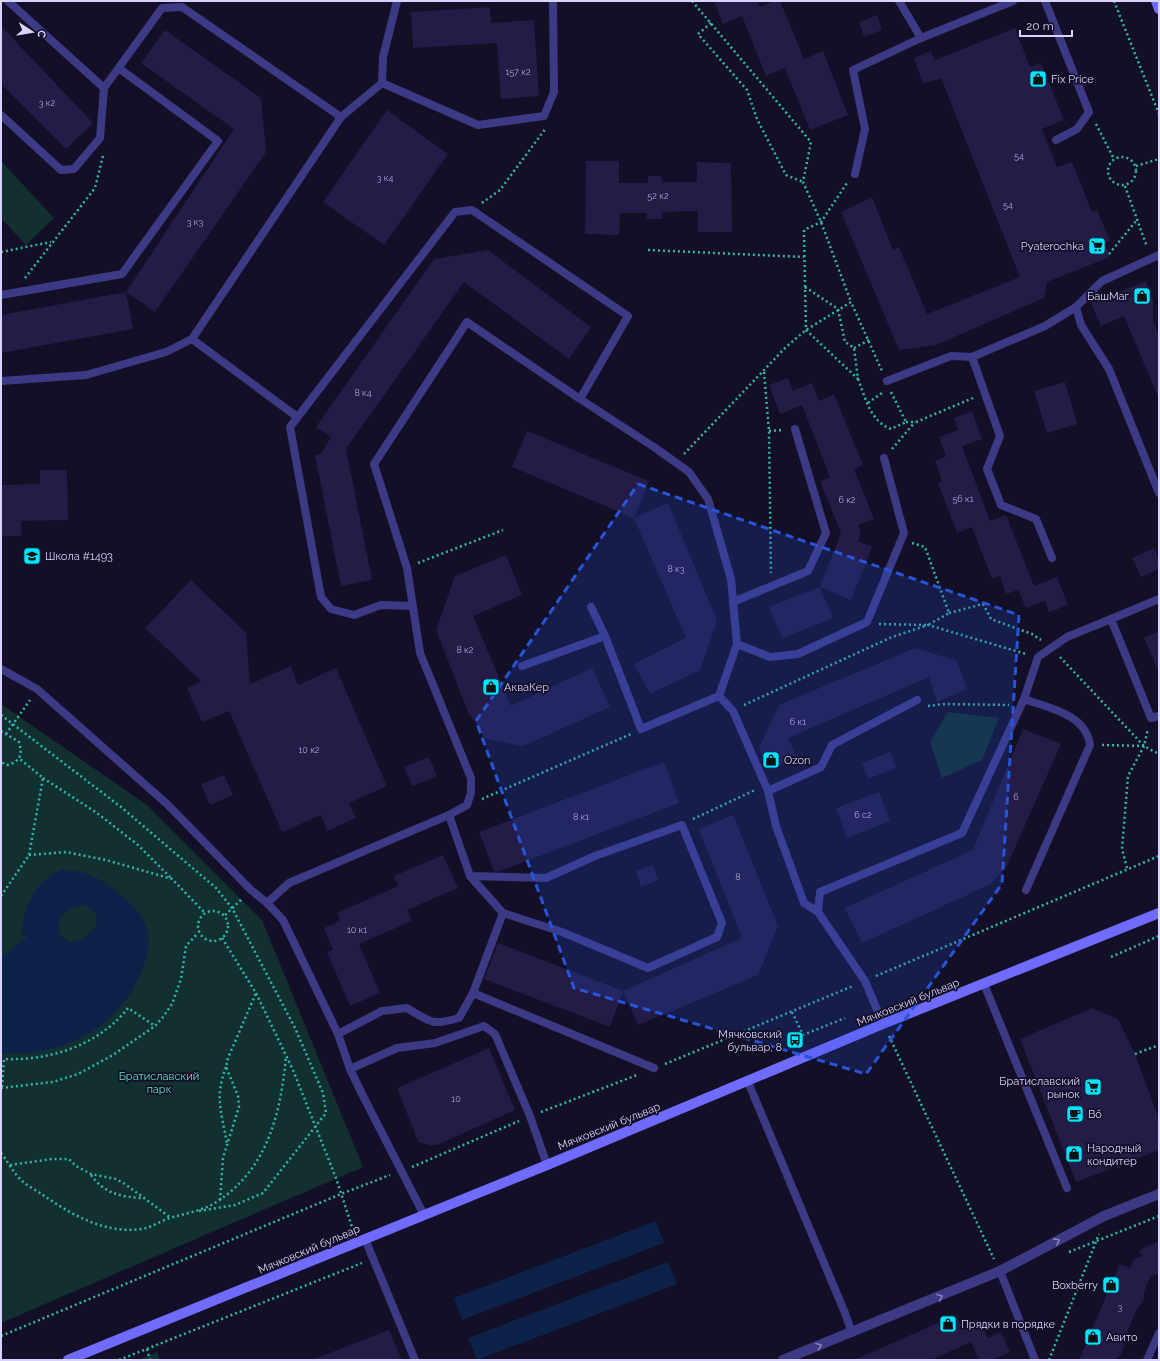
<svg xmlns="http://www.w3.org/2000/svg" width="1160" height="1361" font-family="Raleway,sans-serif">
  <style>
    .green { fill: #12302f }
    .water { fill: #0c2248; fill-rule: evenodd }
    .building { fill: #241b47 }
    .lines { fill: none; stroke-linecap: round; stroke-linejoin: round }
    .path { stroke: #2fb8b0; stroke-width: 2.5; stroke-dasharray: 2 3; stroke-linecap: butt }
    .lane { stroke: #3d3a85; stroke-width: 8 }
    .street { stroke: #3d3a85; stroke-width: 10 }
    .secondary { stroke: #6f6bff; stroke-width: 10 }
    .oneway { stroke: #837fbc }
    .marked { fill: #2655da; fill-opacity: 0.2; stroke: #2655da; stroke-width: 3; stroke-dasharray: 8 5; stroke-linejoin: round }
    .labels { text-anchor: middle; stroke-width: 3.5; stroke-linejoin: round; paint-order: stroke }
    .number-label { font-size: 9px; fill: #aca6d1 }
    .poi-label { font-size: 11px; fill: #d9d4ff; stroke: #130f26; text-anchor: start }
    .street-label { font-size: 11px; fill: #d9d4ff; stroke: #130f26 }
    .park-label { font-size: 11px; fill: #5fe0c0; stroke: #130f26 }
  </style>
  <rect width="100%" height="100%" fill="#130f26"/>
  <g class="green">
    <path d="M1 161 54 218 26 245 1 218Z"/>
    <path d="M1 704 147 805 262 920 363 1167 1 1323Z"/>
    <path d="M948 712 999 718 982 760 942 778 930 742Z"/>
    <path d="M157 1352 160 1360H139Z"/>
  </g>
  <g class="water">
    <path d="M61 870C79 868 98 877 112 888 146 914 159 933 140 975 116 1030 59 1058 1 1053V956L8 953 22 939 25 940 27 937 21 934C25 906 33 883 61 870ZM81 905C112 912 92 942 69 942L60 935C54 918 66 909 81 905Z"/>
    <path d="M656 1221 664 1243 462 1320 454 1298Z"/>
    <path d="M668 1262 677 1284 477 1360 468 1338Z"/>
  </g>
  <g class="building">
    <path d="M714 1H758L760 7 774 1H780L804 59 823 51 848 115 810 130 785 68 766 76 742 16 723 24Z"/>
    <path d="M490 7 491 23 534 20 539 96 501 99 497 43 413 48 411 12Z"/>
    <path d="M877 15 882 30 864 37 859 22Z"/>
    <path d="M1 26 93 123 66 149 1 84Z"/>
    <path d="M1015 28 1030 67 1041 63 1064 120 1042 129 1057 167 1072 162 1092 212 1097 210 1110 241 1105 243 1110 257 1047 282 1044 298 936 345 899 350 841 212 872 197 893 250 899 247 927 314 1020 277 941 78 923 84 914 58 931 51 935 60Z"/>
    <path d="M165 30 261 98 266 152 155 312 126 292 133 329 1 353V315L126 292 234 129 141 63Z"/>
    <path d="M387 110 448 154 384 245 323 202Z"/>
    <path d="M586 161H619V183H648V176H661L663 182H697V162L731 163 732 232H698V211L662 212V219H647V213H620L619 235 585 234Z"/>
    <path d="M488 250 591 327 569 359 464 282 346 449 372 580 341 586 315 455 321 454 331 437 316 427 434 259Z"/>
    <path d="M1146 281 1153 300V321L1159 335V399L1124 316 1101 326 1091 303Z"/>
    <path d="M788 378 793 391 812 383 819 401 834 394 863 465 854 469 874 519 858 525 861 533 858 541 872 547 851 600 820 587 833 618 782 638 769 607 820 587 841 533 820 481 830 477 802 405 780 414 769 385Z"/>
    <path d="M1065 382 1077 424 1047 433 1034 391Z"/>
    <path d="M972 411 982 439 962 446 990 521 1006 515 1034 586 1057 577 1068 605 1049 612 1045 601 1026 608 1018 590 1006 594 1000 576 992 579 972 527 957 533 938 483 942 481 935 461 946 456 939 437 958 430 954 418Z"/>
    <path d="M527 431 649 481 634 518 512 467Z"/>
    <path d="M40 470H67L68 520 21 521 22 536H1V485L40 484Z"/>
    <path d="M668 503 717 621 700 670 650 694 634 664 686 638 634 518Z"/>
    <path d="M1154 548 1159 558V569L1141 577 1132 558Z"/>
    <path d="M506 555 522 595 473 616 511 706 592 668 610 707 523 746 486 739 468 712 436 630 455 576Z"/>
    <path d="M191 580 246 633 250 684 291 666 298 685 336 668 387 786 349 803 356 818 327 831 321 815 282 832 229 711 202 722 187 688 201 681 145 628Z"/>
    <path d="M1159 631V673L1144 638Z"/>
    <path d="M915 648 957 661 967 689 937 702 929 677 788 738 797 757 768 770 759 748 779 705Z"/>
    <path d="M1023 729 1061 744 1006 868 989 885 862 943 845 908 973 850Z"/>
    <path d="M890 752 896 768 868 779 862 763Z"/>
    <path d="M429 757 437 776 412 786 404 767Z"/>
    <path d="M664 762 679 803 500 871H494L479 832Z"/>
    <path d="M224 775 233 795 210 805 201 784Z"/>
    <path d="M879 792 890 821 847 838 836 808Z"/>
    <path d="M733 815 778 926 758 975 638 1025 623 991 610 1027 484 979 498 943 623 991 742 938 699 829Z"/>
    <path d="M443 855 458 888 407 910 412 921 359 944 380 993 350 1006 327 952 333 950 324 928 340 921 337 913 398 886 394 876Z"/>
    <path d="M653 865 658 880 641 887 636 871Z"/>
    <path d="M1092 1008 1118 1019 1135 1054 1159 1119V1150L1076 1182 1020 1039Z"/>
    <path d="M489 1048 515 1110 437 1145H430L421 1143 418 1141 397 1088Z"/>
    <path d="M1159 1241V1274L1150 1277 1144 1292V1298L1141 1305 1137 1309 1123 1341 1124 1347 1121 1354 1115 1360H1079L1120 1264 1130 1268 1133 1260 1142 1256 1139 1250Z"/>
    <path d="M956 1315 962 1328 980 1320 988 1338 1001 1332 1010 1352 992 1360H979L971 1342 931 1360H854Z"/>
    <path d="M389 1330 402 1360H314V1359Z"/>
  </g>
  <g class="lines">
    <g class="path">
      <path d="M692 1 811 142 803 182 821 222 851 302"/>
      <path d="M1114 1 1159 114"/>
      <path d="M711 23 698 34 747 90 757 119 786 175 803 182"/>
      <path d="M1096 124 1114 159"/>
      <circle cx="1122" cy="171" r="14"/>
      <path d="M1136 166 1159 159"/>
      <path d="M1125 186 1147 247"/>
      <path d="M482 203 500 190 546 128"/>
      <path d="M648 250 804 257"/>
      <path d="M1 252 51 242"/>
      <path d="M1109 254 1136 221"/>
      <path d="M25 278 95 188 103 156"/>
      <path d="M805 287 838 309 845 342 854 348 858 379 806 330Z"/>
      <path d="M805 287 804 230 821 222 847 183"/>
      <path d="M854 348 869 340"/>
      <path d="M764 372 769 431 771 573"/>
      <path d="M858 379C866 399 870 421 891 429L906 422 891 392"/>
      <path d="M868 403 882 393"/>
      <path d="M906 422H916L973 398"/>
      <path d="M769 431 784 430"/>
      <path d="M892 449 915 422"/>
      <path d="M684 454 786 347 806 330 851 302 882 371"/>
      <path d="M418 563 503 530"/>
      <path d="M949 613 983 604 991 619 1032 634 1041 640"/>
      <path d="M879 624 928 625 949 613 925 547 912 543"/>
      <path d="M1060 657 1144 746 1159 754"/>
      <path d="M744 705 892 637 928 625 1026 654"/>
      <path d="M928 706 945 704 1009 705"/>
      <path d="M1 715 121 807 216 888 232 908 295 1028 323 1093 326 1113 263 1193 235 1205 199 1211"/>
      <path d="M1 731 19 742C23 755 20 762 7 765L1 762"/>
      <path d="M6 734 30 700"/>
      <path d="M1102 745 1144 746 1148 729"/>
      <path d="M43 778 97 813 138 845 171 878"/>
      <path d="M482 799 631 734"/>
      <path d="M693 819 755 790"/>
      <path d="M29 855 66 852 106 860 172 879 204 912"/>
      <path d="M1127 868 1122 849 1128 776 1144 746"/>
      <path d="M1 896 29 855 43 778 20 759"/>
      <circle cx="213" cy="926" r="15"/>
      <path d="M225 915 243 898"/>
      <path d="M222 938 256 993 293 1070 336 1178 353 1230"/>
      <path d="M1111 957 1159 936"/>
      <path d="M876 976 1159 856"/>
      <path d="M792 1012 803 1035 845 1018"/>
      <path d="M889 1036 994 1259"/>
      <path d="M1135 1054 1159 1045"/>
      <path d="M665 1064 853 986"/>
      <path d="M226 1067C214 1098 222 1113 227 1144"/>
      <path d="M2 1087 4 1059C50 1061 99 1045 128 1008L155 1026"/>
      <path d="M1 1088 53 1082 78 1074 113 1055 155 1026 163 1017 172 1004 181 979 186 946 198 933"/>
      <path d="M541 1112 637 1075"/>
      <path d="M1 1153C8 1162 13 1172 21 1180 27 1186 36 1190 43 1195 72 1215 105 1234 141 1229 151 1228 160 1221 170 1218 186 1213 203 1211 218 1201 268 1168 281 1112 286 1056"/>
      <path d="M10 1165 52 1159H69L76 1166 91 1174 116 1179 125 1184 171 1218"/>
      <path d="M412 1167 519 1121"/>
      <path d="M91 1175C104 1193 120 1197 142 1198"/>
      <path d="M220 1200 223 1158 239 1107 238 1096 226 1067 228 1058 256 993"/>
      <path d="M1069 1252 1159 1216"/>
      <path d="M1 1336 341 1194 390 1175"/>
      <path d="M147 1349 150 1360"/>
      <path d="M119 1360 362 1263"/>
      <path d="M1049 1360 1099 1234"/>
    </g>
    <g class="lane">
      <path d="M8 1 104 88 162 8 182 7 341 117 382 83 383 57 397 1"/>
      <path d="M899 1 921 38"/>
      <path d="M1045 1 1089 112 1077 129 1056 140"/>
      <path d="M382 83 478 125 544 116 554 92 553 1"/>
      <path d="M1 115 61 170 74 169 100 138 104 88"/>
      <path d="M855 174 865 129 853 70 921 38 1013 1"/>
      <path d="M1 295 122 274 218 141 120 69"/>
      <path d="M1076 307 1081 325 1109 369 1159 493"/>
      <path d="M192 339 296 416"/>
      <path d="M972 357 1000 436 987 469 1001 505 1036 519 1052 558"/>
      <path d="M1 381 86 375 166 352 192 339 341 117"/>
      <path d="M887 381 951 356 972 357 1045 326 1076 307 1102 281 1159 255"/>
      <path d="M1159 599 1111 619 1151 718 1159 716"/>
      <path d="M733 602 808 571 826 533 795 429"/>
      <path d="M412 606 381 605 354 615 331 609 321 597 290 427 455 212 472 210 628 316 580 399 654 447 689 472 708 499 731 579 737 644 770 657 798 654 867 622 904 533 884 458"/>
      <path d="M591 607 605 636 641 729 719 696 737 644"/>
      <path d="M522 666 605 636"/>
      <path d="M1 669 37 689 167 804 251 890 267 903 283 920 338 1034 350 1069 362 1094 424 1215"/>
      <path d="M719 696 733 711 768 791 821 767 832 745 917 700"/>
      <path d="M1024 699C1049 708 1086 714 1090 745L1026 890"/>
      <path d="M768 791 776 826 804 903 818 912"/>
      <path d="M449 815 470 876 546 878 595 856 682 825 722 923 717 937 648 968 562 932 503 913"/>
      <path d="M267 903 289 883 449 815 467 805 471 793V778L420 653 407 568 374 464 467 322 580 399"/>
      <path d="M984 984 1067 1188"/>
      <path d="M473 993 654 1068"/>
      <path d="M883 1024 865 981 818 912 820 892 962 833 1024 699 1038 657 1067 637 1111 619"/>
      <path d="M338 1034 382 1011 407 1008C430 1022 432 1026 459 1018L473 993 503 913 470 876"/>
      <path d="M350 1069 397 1048 435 1043 484 1026 495 1034 530 1116 547 1165"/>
      <path d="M748 1082 845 1313 852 1333"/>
      <path d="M365 1239 415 1360"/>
      <path d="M1000 1271 1035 1360"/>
      <path d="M1147 1360 1159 1333"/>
    </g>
    <path class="street" d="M783 1360 1000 1271 1104 1216 1159 1194"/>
    <g class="secondary">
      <path d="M1156 1 1159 9"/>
      <path d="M68 1360 547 1165 883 1024 1159 913"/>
    </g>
  </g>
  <defs><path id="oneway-chevron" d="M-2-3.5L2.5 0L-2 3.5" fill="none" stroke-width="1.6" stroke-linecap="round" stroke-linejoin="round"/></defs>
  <g class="oneway">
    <use href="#oneway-chevron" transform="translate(1057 1241) rotate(-28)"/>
    <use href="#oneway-chevron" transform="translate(940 1297) rotate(-23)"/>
    <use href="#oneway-chevron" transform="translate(819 1346) rotate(-21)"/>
  </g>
  <path class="marked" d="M638 484 1019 615 1002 884 866 1074 574 988 476 721Z"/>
  <defs>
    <symbol id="shop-square" viewBox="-11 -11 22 22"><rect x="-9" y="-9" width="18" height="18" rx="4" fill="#00e5ff" stroke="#130f26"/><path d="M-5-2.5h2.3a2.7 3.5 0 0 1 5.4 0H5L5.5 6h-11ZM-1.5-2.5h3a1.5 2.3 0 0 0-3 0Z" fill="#111"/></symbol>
    <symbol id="supermarket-square" viewBox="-11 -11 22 22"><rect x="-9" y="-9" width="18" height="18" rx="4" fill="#00e5ff" stroke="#130f26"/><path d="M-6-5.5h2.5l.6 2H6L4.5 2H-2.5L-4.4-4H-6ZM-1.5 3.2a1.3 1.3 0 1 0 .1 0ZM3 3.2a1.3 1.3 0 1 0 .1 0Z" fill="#111"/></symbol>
    <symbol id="school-square" viewBox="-11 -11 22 22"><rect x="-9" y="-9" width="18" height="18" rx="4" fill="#00e5ff" stroke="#130f26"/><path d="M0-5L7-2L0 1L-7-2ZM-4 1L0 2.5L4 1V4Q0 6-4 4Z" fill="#111"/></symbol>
    <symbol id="bus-square" viewBox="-11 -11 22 22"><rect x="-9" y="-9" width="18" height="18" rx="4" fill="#00e5ff" stroke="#130f26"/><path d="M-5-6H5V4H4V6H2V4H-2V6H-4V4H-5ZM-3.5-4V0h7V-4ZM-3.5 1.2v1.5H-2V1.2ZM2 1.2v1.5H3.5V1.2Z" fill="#111"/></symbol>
    <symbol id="cafe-square" viewBox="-11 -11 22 22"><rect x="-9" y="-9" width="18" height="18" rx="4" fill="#00e5ff" stroke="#130f26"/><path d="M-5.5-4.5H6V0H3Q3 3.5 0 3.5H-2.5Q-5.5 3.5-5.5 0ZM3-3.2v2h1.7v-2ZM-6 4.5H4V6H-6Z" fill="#111"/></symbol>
  </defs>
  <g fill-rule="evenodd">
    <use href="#shop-square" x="1028" y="69" width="20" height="20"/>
    <use href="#supermarket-square" x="1087" y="236" width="20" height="20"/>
    <use href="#shop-square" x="1132" y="286" width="20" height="20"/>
    <use href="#school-square" x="22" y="546" width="20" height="20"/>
    <use href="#shop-square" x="481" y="677" width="20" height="20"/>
    <use href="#shop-square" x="761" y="750" width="20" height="20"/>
    <use href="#bus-square" x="785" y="1030" width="20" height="20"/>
    <use href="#supermarket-square" x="1083" y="1077" width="20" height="20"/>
    <use href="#cafe-square" x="1065" y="1104" width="20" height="20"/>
    <use href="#shop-square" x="1064" y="1144" width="20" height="20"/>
    <use href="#shop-square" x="1101" y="1275" width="20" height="20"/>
    <use href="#shop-square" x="938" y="1314" width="20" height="20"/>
    <use href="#shop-square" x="1083" y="1327" width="20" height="20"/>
  </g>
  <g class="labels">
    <g class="number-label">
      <text x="518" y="75">157 к2</text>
      <text x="47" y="106">3 к2</text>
      <text x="1019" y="159">54</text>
      <text x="385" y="181">3 к4</text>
      <text x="658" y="199">52 к2</text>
      <text x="1008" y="208">54</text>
      <text x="195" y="225">3 к3</text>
      <text x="363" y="396">8 к4</text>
      <text x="963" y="502">56 к1</text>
      <text x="847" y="503">6 к2</text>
      <text x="676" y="572">8 к3</text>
      <text x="465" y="653">8 к2</text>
      <text x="798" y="725">6 к1</text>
      <text x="309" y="753">10 к2</text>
      <text x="1016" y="800">6</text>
      <text x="863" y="818">6 с2</text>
      <text x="581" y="820">8 к1</text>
      <text x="738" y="880">8</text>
      <text x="357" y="933">10 к1</text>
      <text x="456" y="1102">10</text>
      <text x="1120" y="1310">3</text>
    </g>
    <g class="poi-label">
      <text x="1051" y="83">Fix Price</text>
      <text x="1084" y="250" text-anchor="end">Pyaterochka</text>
      <text x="1129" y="300" text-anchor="end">БашМаг</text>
      <text x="45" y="560">Школа #1493</text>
      <text x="504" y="691">АкваКер</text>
      <text x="784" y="764">Ozon</text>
      <text x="782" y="1038" text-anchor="end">Мячковский<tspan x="782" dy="13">бульвар, 8</tspan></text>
      <text x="1080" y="1085" text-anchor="end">Братиславский<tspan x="1080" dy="13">рынок</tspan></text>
      <text x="1088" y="1118">Bổ</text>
      <text x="1087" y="1152">Народный<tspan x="1087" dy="13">кондитер</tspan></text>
      <text x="1098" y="1289" text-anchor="end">Boxberry</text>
      <text x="961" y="1328">Прядки в порядке</text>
      <text x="1106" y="1341">Авито</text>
    </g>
    <g class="street-label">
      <text transform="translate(908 1002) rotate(-22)" y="4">Мячковский бульвар</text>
      <text transform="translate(609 1126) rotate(-22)" y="4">Мячковский бульвар</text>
      <text transform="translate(309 1249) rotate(-23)" y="4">Мячковский бульвар</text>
    </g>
    <g class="park-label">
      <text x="159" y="1080">Братиславский<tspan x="159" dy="13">парк</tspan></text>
    </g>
  </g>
  <rect width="1160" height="1361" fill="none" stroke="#d9d4ff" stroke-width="4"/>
  <g transform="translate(32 32) rotate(102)" stroke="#130f26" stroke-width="3" paint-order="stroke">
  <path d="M0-3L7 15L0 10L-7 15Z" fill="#d9d4ff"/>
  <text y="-6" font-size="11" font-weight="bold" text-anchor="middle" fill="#d9d4ff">С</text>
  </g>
  <path d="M1020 30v6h52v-6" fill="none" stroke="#d9d4ff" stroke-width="2"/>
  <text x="1026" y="30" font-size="12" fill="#d9d4ff" stroke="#130f26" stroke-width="3" paint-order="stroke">20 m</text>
</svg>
